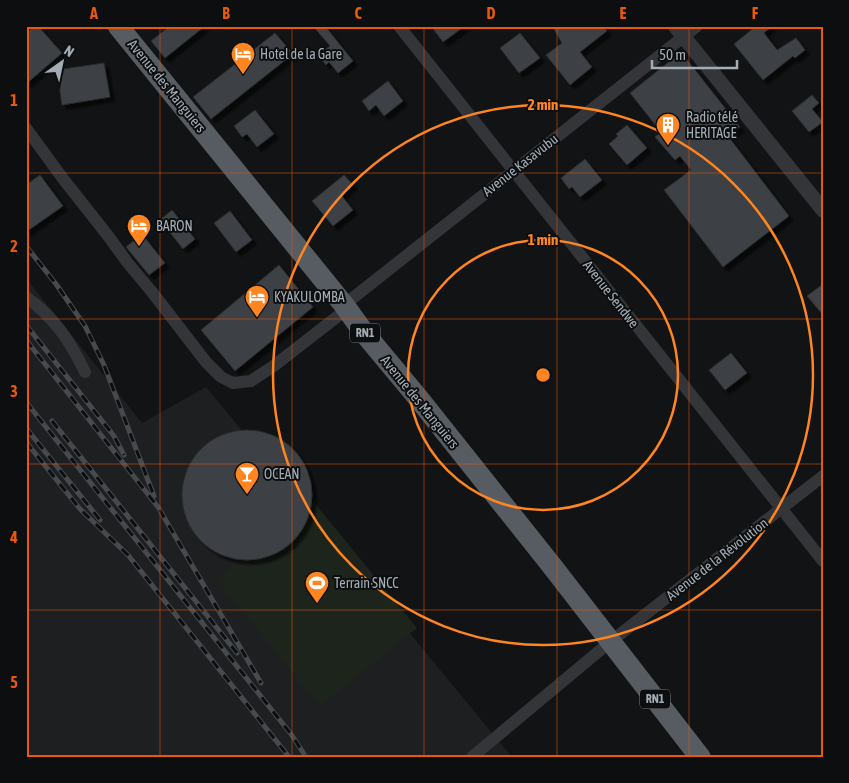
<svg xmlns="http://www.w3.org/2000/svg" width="849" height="783" font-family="'Asap Condensed',sans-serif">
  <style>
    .built { fill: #1e1f21 }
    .green { fill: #1d241c }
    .building { fill: #3e4144; stroke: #2c2d30; filter: url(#shadow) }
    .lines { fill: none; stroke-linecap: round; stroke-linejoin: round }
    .minor { stroke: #333539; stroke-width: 12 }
    .tertiary { stroke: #333539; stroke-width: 15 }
    .trunk { stroke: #575c62; stroke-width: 21 }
    .rail-casing { stroke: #464a4f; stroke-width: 5 }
    .rail { stroke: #0d0e0f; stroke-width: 3; stroke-dasharray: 9; stroke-linecap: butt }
    .grid { fill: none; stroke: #e8590c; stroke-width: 1; stroke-opacity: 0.55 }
    .ring { fill: none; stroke: #ff8520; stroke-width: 2.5 }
    .labels { text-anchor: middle; stroke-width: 4; stroke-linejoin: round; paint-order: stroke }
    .shield { fill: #0d0e0f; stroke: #767d84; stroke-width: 1 }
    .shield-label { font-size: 12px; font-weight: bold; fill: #a3adb6 }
    .poi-label { font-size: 14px; fill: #a3adb6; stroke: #0d0e0f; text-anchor: start }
    .street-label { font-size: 14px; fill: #a3adb6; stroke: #0d0e0f }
    .centre { fill: #ff8520; stroke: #0d0e0f; stroke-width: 2.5 }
    .ring-label { font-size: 15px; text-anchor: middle; font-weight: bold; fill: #ff8520; stroke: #0d0e0f; stroke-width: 4; stroke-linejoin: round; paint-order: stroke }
    .neatline { fill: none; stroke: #e8590c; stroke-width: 2 }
    .grid-label { font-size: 16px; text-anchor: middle; font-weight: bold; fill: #e8590c }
  </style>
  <defs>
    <filter id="shadow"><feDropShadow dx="4.5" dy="4.5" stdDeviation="1" flood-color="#0009"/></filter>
  </defs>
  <rect width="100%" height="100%" fill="#121314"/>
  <path class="built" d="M26 278 142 423 206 387 512 757H26Z"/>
  <path class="green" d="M313 501 417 628 320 706 216 579Z"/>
  <g class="building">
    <path d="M34 26H38L62 53 26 84V33Z"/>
    <path d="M170 26H205L165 58 151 41Z"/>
    <path d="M313 26H325L353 61 338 73 329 62 326 65 318 55 330 46Z"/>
    <path d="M431 26H465L443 42Z"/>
    <path d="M552 26H603L607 31 580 52 592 67 570 85 546 55 562 43Z"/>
    <path d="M756 26H772L764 33 777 50 796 38 805 50 795 58 793 56 763 80 734 44Z"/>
    <path d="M275 33 293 54 211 119 193 97Z"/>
    <path d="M520 33 540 58 519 73 500 48Z"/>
    <path d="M681 52 740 127 728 136 789 216 723 267 664 190 691 170 680 156 675 160 655 137 661 132 630 93Z"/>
    <path d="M104 63 110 97 62 105 57 70Z"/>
    <path d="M388 81 403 101 384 116 376 105 369 111 362 101Z"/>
    <path d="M812 95 819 103 812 109 823 122 809 132 792 111Z"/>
    <path d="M255 110 274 134 257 147 247 134 242 137 234 126Z"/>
    <path d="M627 125 647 148 627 165 609 144 618 136 616 134Z"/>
    <path d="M585 159 602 180 580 197 572 187 569 189 561 178Z"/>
    <path d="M40 175 63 206 26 232V185Z"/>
    <path d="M344 175 353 185 341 195 353 210 333 226 312 201Z"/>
    <path d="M172 210 195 239 183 249 160 220Z"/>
    <path d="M230 211 252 240 236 252 214 223Z"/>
    <path d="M142 234 165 263 149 275 126 247Z"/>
    <path d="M279 265 313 307 235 371 201 330Z"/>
    <path d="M823 284V315L807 296Z"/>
    <path d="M731 353 747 373 725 390 709 370Z"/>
    <circle cx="247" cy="495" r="65"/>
  </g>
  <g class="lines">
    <g class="minor">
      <path d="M399 26 823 561"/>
      <path d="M26 128 64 180 109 237 127 262 152 292 206 362 221 377 233 383 251 381 275 365 347 309"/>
      <path d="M26 297C54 317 70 341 85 372"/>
      <path d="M344 305 697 26"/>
      <path d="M472 757 610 642 823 476"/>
    </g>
    <path class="tertiary" d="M675 26 823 210"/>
    <path class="trunk" d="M118 26 344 305 365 334 419 399 552 566 700 757"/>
    <defs>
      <g id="rail">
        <path d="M26 246 56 284 85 326 104 365 154 496"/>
        <path d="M26 325 114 436 124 455"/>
        <path d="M26 340 158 507 261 683"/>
        <path d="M26 402 291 734 306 757"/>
        <path d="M52 421 237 653"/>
        <path d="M26 428 100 520"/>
        <path d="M26 442 80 509 128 555 289 757"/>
      </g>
    </defs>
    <use href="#rail" class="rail-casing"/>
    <use href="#rail" class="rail"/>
  </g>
  <path class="grid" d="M160 26V757M292 26V757M424 26V757M557 26V757M689 26V757M26 173H823M26 319H823M26 464H823M26 610H823"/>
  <g class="ring">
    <circle cx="543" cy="375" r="135"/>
    <circle cx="543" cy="375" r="270"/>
  </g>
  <defs>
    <symbol id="hotel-pin" viewBox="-11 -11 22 30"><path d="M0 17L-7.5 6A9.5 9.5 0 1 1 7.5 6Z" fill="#ff8520" stroke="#0d0e0f"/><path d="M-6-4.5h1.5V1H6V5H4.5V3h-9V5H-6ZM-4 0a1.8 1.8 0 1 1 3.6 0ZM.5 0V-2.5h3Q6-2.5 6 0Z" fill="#fff"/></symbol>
    <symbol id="building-pin" viewBox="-11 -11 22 30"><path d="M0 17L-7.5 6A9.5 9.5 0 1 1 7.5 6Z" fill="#ff8520" stroke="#0d0e0f"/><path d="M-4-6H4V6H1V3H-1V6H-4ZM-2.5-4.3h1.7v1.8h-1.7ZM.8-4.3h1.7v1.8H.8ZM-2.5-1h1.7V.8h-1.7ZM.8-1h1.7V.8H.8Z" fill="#fff"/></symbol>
    <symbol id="bar-pin" viewBox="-11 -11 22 30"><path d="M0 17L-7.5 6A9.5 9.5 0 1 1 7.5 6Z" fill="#ff8520" stroke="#0d0e0f"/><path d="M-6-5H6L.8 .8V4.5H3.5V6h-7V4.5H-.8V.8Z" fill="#fff"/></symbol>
    <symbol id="stadium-pin" viewBox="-11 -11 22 30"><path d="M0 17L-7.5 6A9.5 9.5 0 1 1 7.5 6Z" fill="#ff8520" stroke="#0d0e0f"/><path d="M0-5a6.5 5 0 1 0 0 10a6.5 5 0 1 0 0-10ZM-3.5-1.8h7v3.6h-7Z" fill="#fff"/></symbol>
  </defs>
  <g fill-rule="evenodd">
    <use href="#hotel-pin" x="229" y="40" width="28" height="38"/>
    <use href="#building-pin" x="654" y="111" width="28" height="38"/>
    <use href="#hotel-pin" x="125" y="212" width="28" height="38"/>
    <use href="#hotel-pin" x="243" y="283" width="28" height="38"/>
    <use href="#bar-pin" x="233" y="460" width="28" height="38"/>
    <use href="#stadium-pin" x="303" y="569" width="28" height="38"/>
  </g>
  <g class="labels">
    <g class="shield">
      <rect x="350" y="323.5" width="30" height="19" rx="4"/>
      <rect x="640" y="689.5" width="30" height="19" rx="4"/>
    </g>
    <g class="shield-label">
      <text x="365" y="337">RN1</text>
      <text x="655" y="703">RN1</text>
    </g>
    <g class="poi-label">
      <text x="260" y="59">Hotel de la Gare</text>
      <text x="686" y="122">Radio télé<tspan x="686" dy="16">HERITAGE</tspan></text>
      <text x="156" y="231">BARON</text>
      <text x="274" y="302">KYAKULOMBA</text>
      <text x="264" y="479">OCEAN</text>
      <text x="334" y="588">Terrain SNCC</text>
    </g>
    <g class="street-label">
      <text transform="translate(167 86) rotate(51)" y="5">Avenue des Manguiers</text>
      <text transform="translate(520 165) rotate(-38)" y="5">Avenue Kasavubu</text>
      <text transform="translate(611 294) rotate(52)" y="5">Avenue Sendwe</text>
      <text transform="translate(420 402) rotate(51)" y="5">Avenue des Manguiers</text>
      <text transform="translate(717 559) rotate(-38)" y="5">Avenue de la Révolution</text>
    </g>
  </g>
  <circle cx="543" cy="375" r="8" class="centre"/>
  <g class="ring-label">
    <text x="543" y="110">2 min</text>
    <text x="543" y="245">1 min</text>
  </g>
  <rect width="849" height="783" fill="none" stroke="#0d0e0f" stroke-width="55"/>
  <g transform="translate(62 62) rotate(33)" stroke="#0d0e0f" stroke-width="4" paint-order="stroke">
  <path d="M0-4L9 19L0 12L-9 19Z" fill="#a3adb6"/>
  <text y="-8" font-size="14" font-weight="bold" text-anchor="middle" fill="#a3adb6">N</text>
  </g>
  <path d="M652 60v8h85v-8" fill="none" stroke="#a3adb6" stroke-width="2.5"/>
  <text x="659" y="60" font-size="15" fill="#a3adb6" stroke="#0d0e0f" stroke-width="4" paint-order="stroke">50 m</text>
  <rect x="28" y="28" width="794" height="728" class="neatline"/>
  <g class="grid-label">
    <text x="94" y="19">A</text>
    <text x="226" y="19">B</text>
    <text x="358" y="19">C</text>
    <text x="491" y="19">D</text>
    <text x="623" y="19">E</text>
    <text x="755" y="19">F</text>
    <text x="14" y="106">1</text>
    <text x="14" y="252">2</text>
    <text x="14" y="397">3</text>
    <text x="14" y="543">4</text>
    <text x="14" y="688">5</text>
  </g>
</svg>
